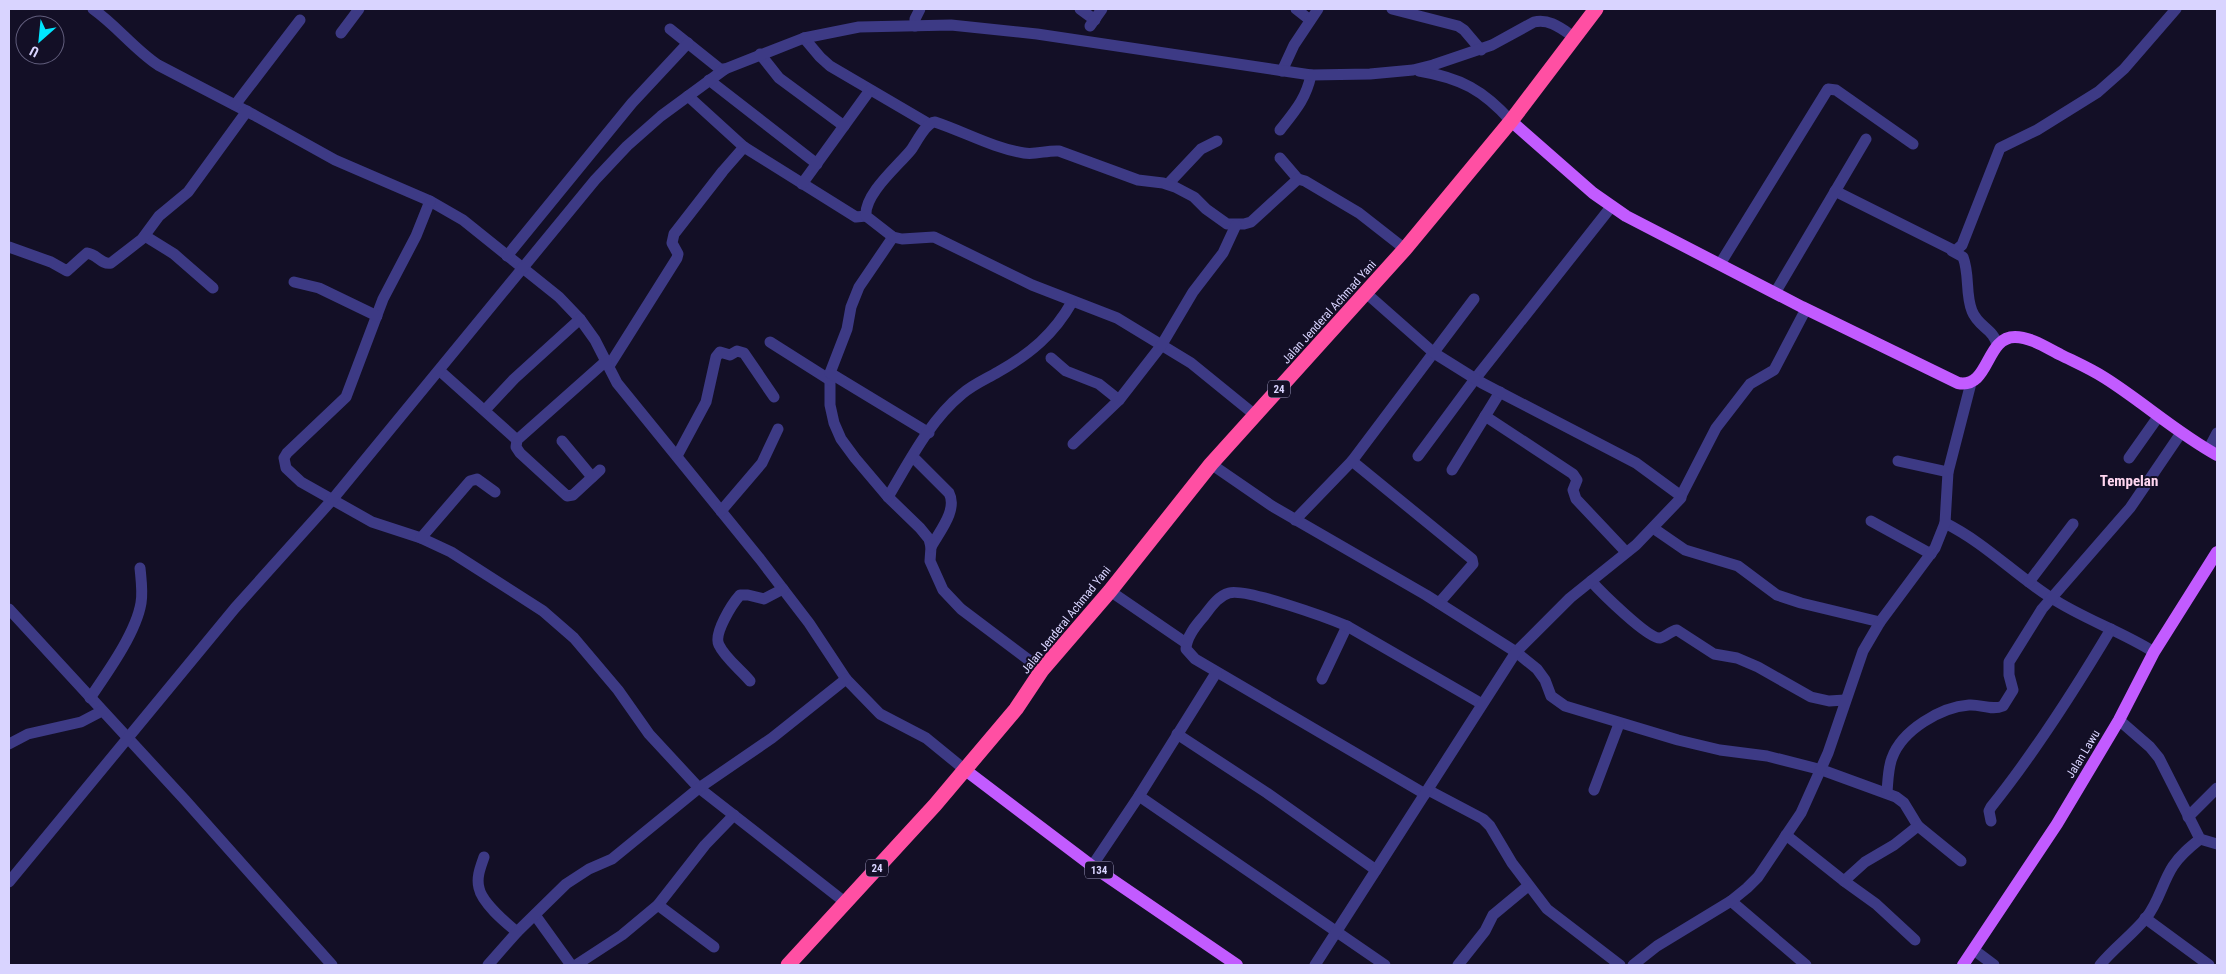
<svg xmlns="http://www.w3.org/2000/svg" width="2226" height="974" font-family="'Roboto Condensed',sans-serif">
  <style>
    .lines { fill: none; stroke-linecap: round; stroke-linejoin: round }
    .minor { stroke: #3d3a85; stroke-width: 11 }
    .major { stroke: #c25bff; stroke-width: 12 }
    .highway { stroke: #ff4fa3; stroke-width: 15 }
    .labels { text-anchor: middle; stroke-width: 4; stroke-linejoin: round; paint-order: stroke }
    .shield { fill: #130f26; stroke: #9e99be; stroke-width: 1 }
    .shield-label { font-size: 11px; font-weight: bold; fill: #d9d4ff }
    .street-label { font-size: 12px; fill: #d9d4ff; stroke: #130f26 }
    .quarter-label { font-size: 15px; font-weight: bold; fill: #ffd6f0; stroke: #130f26 }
  </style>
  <rect width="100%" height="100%" fill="#130f26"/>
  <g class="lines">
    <g class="minor">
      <path d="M93 9C117 26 134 49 158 65L254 115 335 160 430 201 463 220 559 297 580 319 595 340 617 383 760 559 809 623 846 679 880 714 926 738 964 769"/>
      <path d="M1080 9 1095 20"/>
      <path d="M1296 9 1310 20"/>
      <path d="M1392 9 1458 26 1464 30 1481 50"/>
      <path d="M915 26V19L920 9"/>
      <path d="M1090 26 1102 9"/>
      <path d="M670 29 720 69H725"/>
      <path d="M341 33 359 9"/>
      <path d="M804 38 820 57 830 66 929 124"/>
      <path d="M760 54 779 78 844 126"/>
      <path d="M1282 71 1294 45 1318 9"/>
      <path d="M1419 71C1461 78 1483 90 1511 121"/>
      <path d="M709 80 817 164"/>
      <path d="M688 96 744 147 856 217 866 216"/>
      <path d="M235 105 300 20"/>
      <path d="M1280 130C1295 111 1306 99 1311 75"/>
      <path d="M1280 158 1298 179"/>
      <path d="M802 184 870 90"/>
      <path d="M1168 184 1201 149 1217 141"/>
      <path d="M1835 191 1955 251 1962 245 2000 148 2037 130 2098 92 2124 69 2176 9"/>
      <path d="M430 201 416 236 383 299 346 397 287 453 284 458 286 468 301 482 372 522 421 538 451 552 543 611 574 638 618 690 649 734 699 788 846 903"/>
      <path d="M145 236 174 254 213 288"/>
      <path d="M893 237 859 287 851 307 847 329 830 373V405L834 423 841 439 855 458 888 497 920 528 929 539 931 547 930 561 943 590 961 609 1042 670"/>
      <path d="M9 247 51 262 67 271 87 253C97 254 101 265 111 263L142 239 159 216 188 192 247 111"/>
      <path d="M1952 251 1963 257C1970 275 1965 294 1972 311 1978 327 1994 329 1997 345"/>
      <path d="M507 256 632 103 688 43"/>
      <path d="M1720 264 1828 89 1836 90 1913 144"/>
      <path d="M294 282 319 288 377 316"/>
      <path d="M1775 293 1866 139"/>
      <path d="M770 342 830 380"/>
      <path d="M1051 358 1066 371 1099 384 1119 400"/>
      <path d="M609 366 677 258 678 254 672 243 674 234 723 171 744 147"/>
      <path d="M440 371 517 440"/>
      <path d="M830 373 929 433"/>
      <path d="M485 410 514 379 580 319"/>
      <path d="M1255 415 1191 363 1117 318 1032 285 934 237 902 239 893 237 866 216C864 194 898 166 911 150 917 142 925 123 935 122 965 132 993 148 1024 153 1036 155 1047 150 1059 151L1138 180 1163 183 1175 187 1194 197 1206 209 1227 224H1244L1251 222 1298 179 1305 181 1359 213 1405 249"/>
      <path d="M1485 416 1573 474 1577 480 1573 490 1576 499 1626 552"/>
      <path d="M562 441 592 477"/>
      <path d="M1073 444 1119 400 1161 346 1193 292 1223 253 1236 225"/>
      <path d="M2208 450 2217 433"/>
      <path d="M677 456 706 402 716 357 720 352 730 355 737 351 744 353 774 397"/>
      <path d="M1418 456 1475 379 1611 207"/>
      <path d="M913 457 949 493C958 510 939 532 931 547"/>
      <path d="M2129 458 2158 417"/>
      <path d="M1352 461 1472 559 1473 564 1439 603"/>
      <path d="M1898 461 1948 472"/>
      <path d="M1211 464 1272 506 1426 595 1516 652 1537 669 1545 680 1551 696 1565 706 1678 740 1720 750 1767 756 1822 770 1896 797 1904 803 1918 826 1894 845 1865 862 1844 881 1786 835"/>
      <path d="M600 470 573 495 567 496 520 453 516 447 517 440 606 361"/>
      <path d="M1452 470 1500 392"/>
      <path d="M1681 496 1716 428 1750 384 1774 370 1806 309"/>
      <path d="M888 497C909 462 930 420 962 394 972 385 986 379 998 372 1030 354 1054 334 1072 302"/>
      <path d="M721 511 762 463 778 429"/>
      <path d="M1295 520 1352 461 1474 299"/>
      <path d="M1871 521 1931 554"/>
      <path d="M1945 523C1985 543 2013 573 2050 597 2083 619 2121 631 2154 652"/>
      <path d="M1653 528 1685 550 1738 566 1777 595 1801 603 1880 622"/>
      <path d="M421 538 470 481 477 479 495 492"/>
      <path d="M1591 581C1600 591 1648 639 1660 638 1666 637 1670 631 1677 630L1714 654 1737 658 1758 667 1811 697 1829 701 1845 700"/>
      <path d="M2029 582 2073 524"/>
      <path d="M1110 591 1186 643"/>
      <path d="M9 609 185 800 332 965"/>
      <path d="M1322 679 1347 626"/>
      <path d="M750 681C741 670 725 658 719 645 713 634 732 604 740 595H748L764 599 783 589"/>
      <path d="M90 698C107 673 136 633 141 603 143 592 141 579 140 568"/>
      <path d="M2119 720 2150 747 2159 758 2200 839 2217 844"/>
      <path d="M1177 734 1267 793 1376 870"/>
      <path d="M9 744 28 734 81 722 102 711"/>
      <path d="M1428 790 1483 819 1490 826 1512 863 1547 909 1620 965"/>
      <path d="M1594 790 1619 724"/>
      <path d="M1887 792C1888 781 1888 768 1892 758 1902 730 1941 707 1969 705 1981 704 1991 711 2003 706L2013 690 2009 675V662L2042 609 2130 508 2181 433"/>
      <path d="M1425 794 1195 659 1186 649C1186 637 1196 625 1204 616 1211 607 1218 596 1229 593 1246 588 1328 618 1347 626L1482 704"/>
      <path d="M1139 796 1385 965"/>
      <path d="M2188 817 2217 788"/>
      <path d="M1991 821 1989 811 1991 807C2036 751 2074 691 2111 629"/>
      <path d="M1918 826 1961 861"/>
      <path d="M484 857C481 866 476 877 479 888 482 903 505 922 517 932"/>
      <path d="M1092 866 1139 796 1216 673"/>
      <path d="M1844 881 1876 904 1915 940"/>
      <path d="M9 882 235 608 332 500 595 180 627 146 661 116 725 69 804 38 859 27 951 25 1037 34 1311 75 1370 74 1413 70 1433 65 1492 45 1534 22C1549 18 1562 29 1574 37"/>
      <path d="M1731 901 1806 965"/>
      <path d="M658 905 714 947"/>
      <path d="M535 915 571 965"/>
      <path d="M2145 918 2209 965"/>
      <path d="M1974 950 1994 965"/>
      <path d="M488 965 517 932 566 884 589 869 612 859 699 788 772 738 846 679"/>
      <path d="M576 965 622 935 658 905 705 845 734 815"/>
      <path d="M1315 965 1516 652 1570 598 1636 545 1681 498V496L1636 463 1482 383 1434 353 1366 293"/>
      <path d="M1458 965 1485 931 1493 915 1528 886"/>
      <path d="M1633 965 1657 946 1731 901 1747 888 1758 877 1801 813 1828 753 1863 651 1880 622 1935 548 1945 523 1948 472 1971 383"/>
      <path d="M2100 965C2114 948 2132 935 2146 918 2159 902 2162 883 2173 866 2180 855 2190 847 2200 839"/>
    </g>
    <g class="major">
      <path d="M1511 121 1593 193 1626 216 1802 307 1958 383C1990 389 1985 337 2015 337 2031 337 2047 348 2061 355 2075 362 2091 369 2105 378 2143 402 2177 433 2217 455"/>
      <path d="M964 769 1092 866 1237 965"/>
      <path d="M1963 965 2057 824 2119 720 2154 652 2217 552"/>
    </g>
    <path class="highway" d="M788 965 935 805 1016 709 1042 670 1110 591 1211 464 1405 249 1511 121 1596 9"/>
  </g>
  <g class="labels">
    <g class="shield">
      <rect x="1268" y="380.5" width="22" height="17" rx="4"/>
      <rect x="866" y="859.5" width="22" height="17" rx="4"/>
      <rect x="1085" y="861.5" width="28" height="17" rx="4"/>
    </g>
    <g class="shield-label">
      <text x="1279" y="393">24</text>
      <text x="877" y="872">24</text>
      <text x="1099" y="874">134</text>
    </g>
    <g class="street-label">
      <text transform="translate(1329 312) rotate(-48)" y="4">Jalan Jenderal Achmad Yani</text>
      <text transform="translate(1066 620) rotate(-51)" y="4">Jalan Jenderal Achmad Yani</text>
      <text transform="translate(2083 754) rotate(-59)" y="4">Jalan Lawu</text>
    </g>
    <g class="quarter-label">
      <text x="2129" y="486">Tempelan</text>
    </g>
  </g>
  <rect width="2226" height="974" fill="none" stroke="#d9d4ff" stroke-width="20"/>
  <g transform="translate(40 40) rotate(207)"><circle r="24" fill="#130f26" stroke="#625e7d"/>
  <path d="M0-4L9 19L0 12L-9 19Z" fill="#00e5ff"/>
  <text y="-8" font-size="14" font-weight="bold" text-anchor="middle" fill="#d9d4ff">U</text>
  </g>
</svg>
